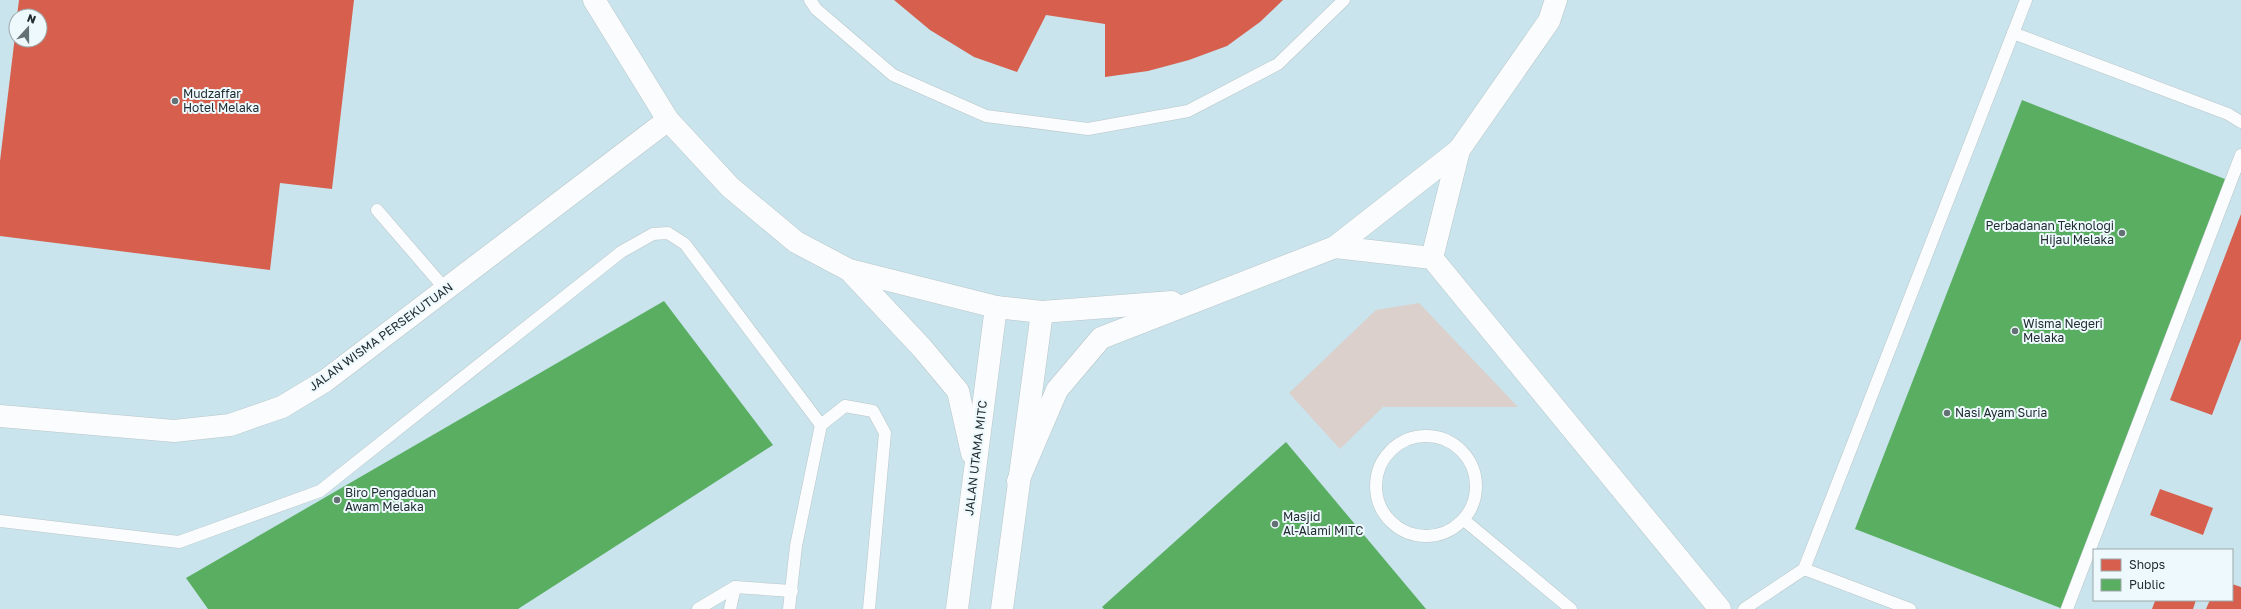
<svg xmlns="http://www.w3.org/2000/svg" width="2241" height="609" font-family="'Golos Text',sans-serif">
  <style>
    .built { fill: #c9e4ed; fill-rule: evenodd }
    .green { fill: #dbd0cb }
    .shops { fill: #d6604d }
    .public { fill: #5aae61 }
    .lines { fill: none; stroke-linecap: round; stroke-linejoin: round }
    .service-casing { stroke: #b9c6c9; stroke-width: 13 }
    .minor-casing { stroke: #b9c6c9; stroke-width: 23 }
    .tertiary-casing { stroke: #b9c6c9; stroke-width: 23 }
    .secondary-casing { stroke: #b9c6c9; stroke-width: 23 }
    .service { stroke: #fafcfd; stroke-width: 12 }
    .minor { stroke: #fafcfd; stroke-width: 22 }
    .tertiary { stroke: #fafcfd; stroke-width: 22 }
    .secondary { stroke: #fafcfd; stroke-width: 22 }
    .poi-dot { fill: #637074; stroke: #eef9fd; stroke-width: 1.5 }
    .labels { text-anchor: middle; stroke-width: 4; stroke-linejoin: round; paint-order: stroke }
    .poi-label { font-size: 12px; fill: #222d31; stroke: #eef9fd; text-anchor: start }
    .street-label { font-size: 12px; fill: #222d31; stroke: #eef9fd }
  </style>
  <rect width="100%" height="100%" fill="#dbebf0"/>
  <path class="built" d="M0 0H2241V609H0ZM16 16H40V40H16ZM2094 550H2232V600H2094Z"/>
  <path class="green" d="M1419 303 1518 407H1383L1340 449 1289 393 1376 310Z"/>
  <g class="shops">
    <path d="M19 0H354L332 189 280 183 270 270 0 236V161L15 36 16 40H40V16H17Z"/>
    <path d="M894 0H1283L1260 22 1227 46 1189 60 1148 71 1105 77V24L1046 15 1017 72 974 57 930 30Z"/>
    <path d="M2241 214V339L2212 415 2170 400Z"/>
    <path d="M2160 489 2213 508 2203 535 2150 515Z"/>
    <path d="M2232 584 2241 587V609H2206L2210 600H2232Z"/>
    <path d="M2153 600H2196L2193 609H2152L2155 601Z"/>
  </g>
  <g class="public">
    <path d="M2022 100 2230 181 2063 609 1855 529Z"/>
    <path d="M664 301 773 445 518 609H208L186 578Z"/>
    <path d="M1286 442 1426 609H1104L1102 607Z"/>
  </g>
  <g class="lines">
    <defs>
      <g id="service">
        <path d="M810 0 816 9 893 75 986 116 1088 129 1188 111 1278 64 1344 0"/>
        <path d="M2013 33 2228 114 2241 122"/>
        <path d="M377 210 446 290"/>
        <circle cx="1426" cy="486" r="50"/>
        <path d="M1464 520 1571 609"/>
        <path d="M0 521 179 542 320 491 621 252 653 234 668 233 685 244 821 425"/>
        <path d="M1804 569 1910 609"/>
        <path d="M698 609 735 587 792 591"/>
        <path d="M730 609 735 587"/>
        <path d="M789 609 796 546 821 425 845 406 873 411 885 433 869 609"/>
        <path d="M1744 609 1804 569 2026 0"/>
        <path d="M2067 609 2241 155"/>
      </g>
      <g id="minor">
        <path d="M1335 247 1432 258 1720 609"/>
        <path d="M1432 258 1459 150"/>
      </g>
      <path id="tertiary" d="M0 416 174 431 230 425 282 407 325 381 668 120"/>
      <g id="secondary">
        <path d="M594 0 668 120 730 187 796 242 849 270 996 307 1042 312 1172 302"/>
        <path d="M849 270 922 348 958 391 972 453"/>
        <path d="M1018 481 1057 390 1101 338 1335 247 1459 150 1549 21 1556 0"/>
        <path d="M957 609 996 307"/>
        <path d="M1002 609 1042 312"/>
      </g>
    </defs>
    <use href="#service" class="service-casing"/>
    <use href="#minor" class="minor-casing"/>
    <use href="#tertiary" class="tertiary-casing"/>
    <use href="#secondary" class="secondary-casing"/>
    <use href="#service" class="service"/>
    <use href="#minor" class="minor"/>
    <use href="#tertiary" class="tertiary"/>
    <use href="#secondary" class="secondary"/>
  </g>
  <g class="poi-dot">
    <circle cx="175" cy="101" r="4"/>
    <circle cx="2122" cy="233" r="4"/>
    <circle cx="2015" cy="331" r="4"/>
    <circle cx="1947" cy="413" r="4"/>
    <circle cx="337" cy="500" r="4"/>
    <circle cx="1275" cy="524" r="4"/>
  </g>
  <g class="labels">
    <g class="poi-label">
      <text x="183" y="98">Mudzaffar<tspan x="183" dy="14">Hotel Melaka</tspan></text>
      <text x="2114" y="230" text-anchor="end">Perbadanan Teknologi<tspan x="2114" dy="14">Hijau Melaka</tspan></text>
      <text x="2023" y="328">Wisma Negeri<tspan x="2023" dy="14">Melaka</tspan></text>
      <text x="1955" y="417">Nasi Ayam Suria</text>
      <text x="345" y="497">Biro Pengaduan<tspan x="345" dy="14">Awam Melaka</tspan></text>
      <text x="1283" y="521">Masjid<tspan x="1283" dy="14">Al-Alami MITC</tspan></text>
    </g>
    <g class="street-label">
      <text transform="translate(381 337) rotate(-36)" y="4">JALAN WISMA PERSEKUTUAN</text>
      <text transform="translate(976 458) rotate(-83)" y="4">JALAN UTAMA MITC</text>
    </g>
  </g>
  <rect x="2093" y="549" width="140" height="52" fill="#eef9fd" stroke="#9ca7ab"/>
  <rect x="2101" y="559" width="20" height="12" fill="#d6604d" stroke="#9ca7ab"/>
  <text x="2129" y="569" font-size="12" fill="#222d31">Shops</text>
  <rect x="2101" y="579" width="20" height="12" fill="#5aae61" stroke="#9ca7ab"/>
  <text x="2129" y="589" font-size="12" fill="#222d31">Public</text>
  <g transform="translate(28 28) rotate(21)"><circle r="19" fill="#eef9fd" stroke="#9ca7ab"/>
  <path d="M0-3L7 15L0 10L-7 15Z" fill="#637074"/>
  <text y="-6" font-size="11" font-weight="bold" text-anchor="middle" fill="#222d31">N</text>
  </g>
</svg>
